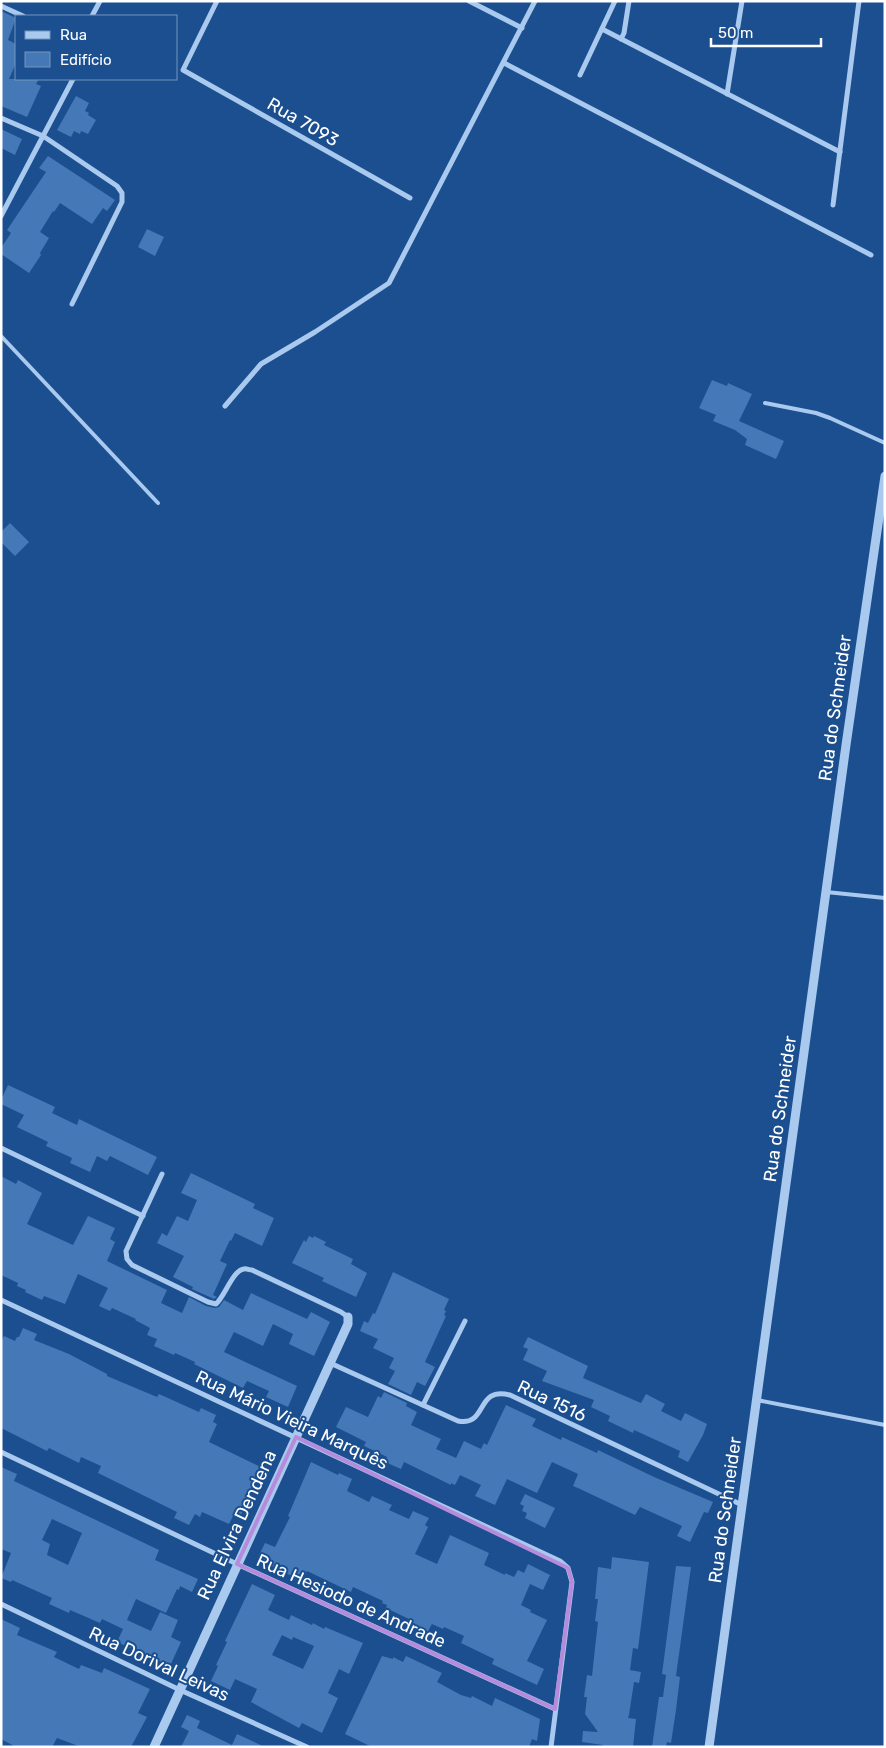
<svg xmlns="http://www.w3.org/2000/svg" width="886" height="1748" font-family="Rubik,sans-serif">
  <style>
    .building { fill: #4478b7; fill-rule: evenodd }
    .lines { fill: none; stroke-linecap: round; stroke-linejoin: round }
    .service { stroke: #a9c9ee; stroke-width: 4 }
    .minor { stroke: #a9c9ee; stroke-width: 5 }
    .tertiary { stroke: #a9c9ee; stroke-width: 9 }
    .marked { fill: none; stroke: #b68bdc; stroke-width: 4; stroke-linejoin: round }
    .labels { text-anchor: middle; stroke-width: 4; stroke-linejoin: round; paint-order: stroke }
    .street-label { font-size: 18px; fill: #fff; stroke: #1b4f8f }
  </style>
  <rect width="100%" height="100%" fill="#1b4f8f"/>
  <g class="building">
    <path d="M1 11 16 18 8 40 16 44V63L9 79H39L36 84 41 86 27 117 1 106Z"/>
    <path d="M76 96 89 103 85 111 89 113 88 115 96 120 88 134 81 131 80 134 74 131 71 137 57 130Z"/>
    <path d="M1 129 22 139 15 155 1 148Z"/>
    <path d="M48 156 115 200 107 211 103 208 92 224 60 203 54 212 53 211 40 232 49 238 40 253 41 255 29 273 1 254V248L11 233 7 230 46 172 39 168Z"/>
    <path d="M147 229 164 237 155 256 138 247Z"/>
    <path d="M712 380 727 386 728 383 752 394 739 421 784 441 776 459 745 445 747 439 735 430 713 421 716 415 699 408Z"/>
    <path d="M10 523 29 542 15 556 1 542V532Z"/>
    <path d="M8 1085 55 1107 52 1113 77 1125 79 1119 157 1157 148 1175 110 1156 107 1161 97 1156 90 1172 70 1163 72 1158 46 1146 48 1142 17 1127 24 1115 1 1104V1100Z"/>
    <path d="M191 1173 255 1204 253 1208 274 1218 262 1246 235 1233 231 1241 230 1240 220 1261 227 1264 213 1295 217 1297 214 1299 192 1289 193 1287 173 1277 184 1256 157 1243 162 1233 167 1236 177 1216 188 1221 197 1200 181 1193Z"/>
    <path d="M1 1176 16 1184 18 1180 42 1193 27 1224 73 1245 88 1216 115 1228 110 1239 115 1242 107 1261 167 1290 161 1303 182 1313 189 1297 206 1306 215 1308 219 1307 224 1300 243 1310 251 1293 307 1319 311 1312 330 1322 314 1356 289 1344 293 1334 273 1324 263 1346 234 1332 224 1352 297 1386 288 1407 266 1397 269 1391 247 1381 243 1388 194 1364 195 1362 175 1353 174 1355 154 1346 157 1339 147 1335 150 1328 135 1320 136 1319 112 1308 110 1311 99 1306 108 1288 78 1274 65 1304 44 1296 42 1300 25 1292 26 1290 17 1286 18 1283 1 1275Z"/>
    <path d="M309 1236 313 1238 314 1236 326 1242 324 1245 353 1259 351 1264 367 1273 356 1297 322 1281 324 1278 292 1263 304 1240 306 1242Z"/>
    <path d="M393 1272 449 1299 444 1310 446 1311 444 1315 446 1316 425 1362 435 1367 425 1386 417 1382 411 1395 388 1384 395 1371 389 1368 394 1358 373 1348 378 1339 360 1331 364 1321 368 1323 373 1313 375 1314Z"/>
    <path d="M23 1328 37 1334 34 1340 69 1354 107 1374V1376L157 1397 159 1394 199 1412 201 1408 216 1415 213 1422 217 1424 209 1442 263 1468 240 1517 234 1514 229 1524 202 1512 200 1517 195 1514 189 1525 174 1518 177 1512 98 1473 101 1466 81 1457 79 1463 49 1448 47 1451 1 1428V1342L4 1336 15 1341 17 1337H19Z"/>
    <path d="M528 1337 588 1366 583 1378 641 1403 646 1394 665 1404 661 1411 681 1421 685 1413 707 1424 703 1435 688 1462 678 1457 680 1451 634 1430 633 1433 608 1421 610 1416 591 1407 594 1400 542 1381 547 1371 523 1360 528 1349 523 1347Z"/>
    <path d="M384 1392 407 1403 406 1406 417 1412 411 1425 441 1439 436 1449 456 1458 464 1441 481 1449 484 1443 487 1445 506 1405 536 1419 532 1426 561 1440 562 1437 597 1453 598 1450 654 1477 713 1502 708 1513 704 1512 690 1542 677 1536 682 1526 640 1507 635 1515 580 1489 573 1486 578 1474 552 1462 537 1493 507 1479 495 1505 475 1496 481 1485 460 1475 455 1485 451 1483V1485L404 1462 401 1469 385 1462 387 1457 364 1446 366 1442 336 1427 346 1407 368 1417 378 1396 381 1398Z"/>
    <path d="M311 1462 338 1475 339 1473 352 1479 347 1491 369 1502 372 1496 392 1505 389 1510 409 1519 413 1511 429 1518 425 1525 428 1527 415 1554 437 1564 450 1535 489 1553 484 1565 505 1575V1573L514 1577 518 1570 524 1573 528 1564 550 1575 543 1590 530 1584 521 1605 531 1610 530 1612 547 1620 527 1661 544 1669 537 1685 492 1664 494 1659 461 1643 464 1636 444 1627 443 1629 432 1624 427 1633 409 1625 411 1620 386 1608 387 1605 382 1603 383 1601 353 1587 351 1592 307 1571 302 1581 265 1563 266 1561 258 1557 265 1543 275 1547 290 1517 288 1516Z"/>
    <path d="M1 1467 17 1474 14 1481 159 1550 155 1560 198 1579 192 1592 180 1586 179 1590 177 1589 166 1613 136 1599 127 1620 151 1631 160 1612 178 1620 171 1637 181 1642 170 1666 117 1642 123 1629 102 1619 100 1623 70 1610 69 1613 49 1604 52 1598 12 1580 11 1582 1 1578 11 1553 1 1549ZM52 1519 82 1533 68 1565 47 1555 50 1544 42 1540Z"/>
    <path d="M525 1494 555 1508 545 1528 525 1518 527 1513 522 1511 524 1506 520 1504Z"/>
    <path d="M612 1557 649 1562 638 1649 633 1648 630 1670 641 1672 639 1683 634 1682 629 1715 628 1718 636 1719 633 1747H602L603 1745 582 1742 583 1731 598 1732 585 1714 587 1697H584L587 1675 592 1676 596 1639 598 1622 595 1621 598 1599H595L598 1567 611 1569Z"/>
    <path d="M676 1566 691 1567 676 1676 680 1677 676 1710 671 1743 667 1742 666 1747H652L659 1697H663L666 1675 662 1674Z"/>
    <path d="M252 1584 275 1595 268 1610 289 1620 291 1615 312 1625 313 1623 324 1629 325 1627 363 1643 349 1674 339 1669 328 1693 338 1698 322 1733 302 1723 299 1728 251 1702 257 1689 235 1679 230 1690 211 1681 218 1666 216 1665 227 1642 225 1641ZM282 1635 292 1640 293 1637 314 1646 303 1669 272 1655Z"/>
    <path d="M1 1619 20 1628 17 1635 57 1652 54 1657 79 1669 81 1665 102 1673 104 1668 150 1689 138 1713 147 1717 131 1747H81L57 1738 52 1747H16L1 1739Z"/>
    <path d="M382 1656 393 1659V1657L403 1662 406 1656 442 1673 437 1682 461 1695 471 1698 472 1696 492 1706 495 1698 540 1719 537 1741 532 1739 529 1747H372L345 1734Z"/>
    <path d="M187 1715 200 1721 197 1728 232 1745 237 1734 265 1747H181L189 1731 181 1727Z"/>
  </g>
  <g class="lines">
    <g class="service">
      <path d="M1 336 158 503"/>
      <path d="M765 403 816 413 830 418 885 443"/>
      <path d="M826 892 885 898"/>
      <path d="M757 1400 885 1425"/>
    </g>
    <g class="minor">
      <path d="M217 1 183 70 410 198"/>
      <path d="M469 1 522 28"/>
      <path d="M1 6 23 16"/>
      <path d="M92 16 100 1"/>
      <path d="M602 29 840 152"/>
      <path d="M621 39 624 33 629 1"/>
      <path d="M504 63 871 255"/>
      <path d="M580 75 615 1"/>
      <path d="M727 94 742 1"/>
      <path d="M1 118 43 136 117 186 122 193V202L72 304"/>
      <path d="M833 205 859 1"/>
      <path d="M1 216 73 79"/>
      <path d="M225 406 261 364 315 332 389 283 535 1"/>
      <path d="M1 1148 143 1216"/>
      <path d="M162 1174 126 1251 127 1259 132 1265 208 1302 216 1304C225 1296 233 1270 244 1269 246 1268 249 1270 252 1270L341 1312 348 1317"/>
      <path d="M1 1300 560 1561 568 1568 572 1582 551 1747"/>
      <path d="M330 1363 458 1421C488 1427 475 1386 510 1395L742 1505"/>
      <path d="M423 1405 465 1321"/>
      <path d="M1 1452 237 1564 555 1709"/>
      <path d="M1 1604 180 1690 307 1747"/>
    </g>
    <g class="tertiary">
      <path d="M154 1747 348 1324V1317"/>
      <path d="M709 1747 846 745 885 476"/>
    </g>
  </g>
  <path class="marked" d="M296 1437 568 1568 572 1582 555 1709 237 1564Z"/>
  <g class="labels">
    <g class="street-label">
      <text transform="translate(303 122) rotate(30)" y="6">Rua 7093</text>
      <text transform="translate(835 708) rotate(-82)" y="6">Rua do Schneider</text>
      <text transform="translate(780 1109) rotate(-82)" y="6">Rua do Schneider</text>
      <text transform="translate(552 1401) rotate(25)" y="6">Rua 1516</text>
      <text transform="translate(292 1420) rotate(25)" y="6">Rua Mário Vieira Marquês</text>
      <text transform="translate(725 1510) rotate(-82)" y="6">Rua do Schneider</text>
      <text transform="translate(237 1525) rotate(-65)" y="6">Rua Elvira Dendena</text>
      <text transform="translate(351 1601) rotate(24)" y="6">Rua Hesiodo de Andrade</text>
      <text transform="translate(159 1664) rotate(25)" y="6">Rua Dorival Leivas</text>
    </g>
  </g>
  <rect width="886" height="1748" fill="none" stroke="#ffffff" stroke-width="5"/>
  <rect x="15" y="15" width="162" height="65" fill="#1b4f8f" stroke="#7695bc"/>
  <rect x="25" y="31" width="25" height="8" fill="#a9c9ee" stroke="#7695bc"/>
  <text x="60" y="40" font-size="15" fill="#ffffff">Rua</text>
  <rect x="25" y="52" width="25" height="15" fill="#4478b7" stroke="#7695bc"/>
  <text x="60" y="65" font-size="15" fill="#ffffff">Edifício</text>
  <path d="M711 38v8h110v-8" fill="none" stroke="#ffffff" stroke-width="2.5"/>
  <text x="718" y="38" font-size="15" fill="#ffffff" stroke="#1b4f8f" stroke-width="4" paint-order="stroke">50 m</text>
</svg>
